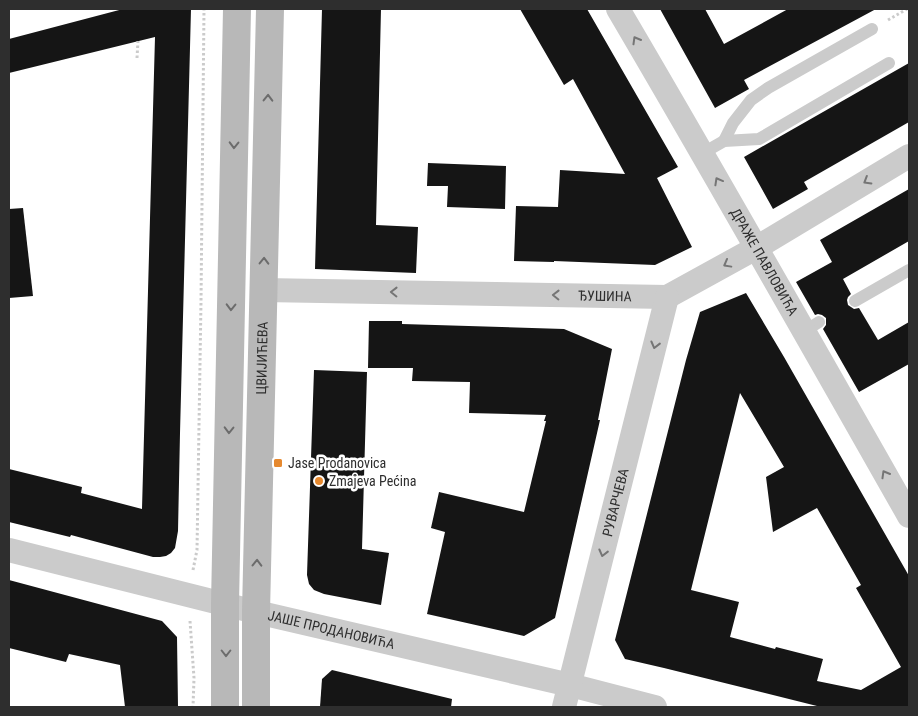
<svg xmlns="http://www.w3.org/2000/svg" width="918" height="716" font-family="'Roboto Condensed',sans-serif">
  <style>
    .building { fill: #151515; fill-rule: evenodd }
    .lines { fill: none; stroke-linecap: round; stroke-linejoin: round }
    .path { stroke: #cbcbcb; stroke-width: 3; stroke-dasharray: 2.5 2.5; stroke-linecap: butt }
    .lane { stroke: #cbcbcb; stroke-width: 12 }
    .street { stroke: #cbcbcb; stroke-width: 24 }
    .secondary { stroke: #b8b8b8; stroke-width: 28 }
    .oneway { stroke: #757575 }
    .oneway2 { stroke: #6c6c6c }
    .poi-dot { fill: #e6892f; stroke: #fff; stroke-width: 2 }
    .labels { text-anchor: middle; stroke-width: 5; stroke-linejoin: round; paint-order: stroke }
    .street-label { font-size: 14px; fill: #2e2e2e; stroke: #fff }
    .poi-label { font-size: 14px; fill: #2e2e2e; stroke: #fff; text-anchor: start }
  </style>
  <rect width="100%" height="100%" fill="#fff"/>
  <g class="building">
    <path d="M123 9H191L180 433 178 531 175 548 171 553 166 556 160 557H153L71 535 70 537 9 522V469L82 487 81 493 142 509 155 37 9 73V39Z"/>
    <path d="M322 9H381L376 225 418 227 416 273 315 269Z"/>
    <path d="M520 9H587L678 167 657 178 692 247 655 265 554 261V262L514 261 516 206 558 207 560 170 625 174 573 79 564 85Z"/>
    <path d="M660 9H705L724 44 788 9H876L744 80 749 89 715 108Z"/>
    <path d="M909 63V122L804 182 808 189 773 209 744 157Z"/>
    <path d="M428 163 506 166 505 209 447 207 448 186H427Z"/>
    <path d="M909 189V241L843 279 851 294 848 297 847 300 848 305 854 309 859 308 878 340 909 322V364L859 392 823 329 826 325V318L822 315 818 314 815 315 796 282 832 262 820 240Z"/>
    <path d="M23 208 33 296 9 298V209Z"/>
    <path d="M746 293 784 357 909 576V707H821L664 668 625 659 615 640 686 360 700 312ZM740 393 784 467 766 477 773 532 817 508 861 585 856 588 901 667 861 690 817 681 823 659 776 647 775 649 730 637 739 602 691 590Z"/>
    <path d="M369 321H402V324L564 329 612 349 598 420H600L555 618 524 636 427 614 445 532 431 528 439 492 524 512 546 421H544L546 415 469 413 470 382 412 381 413 368H368Z"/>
    <path d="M314 370 367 372 362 549 389 553 381 605 324 594 314 590 309 584 307 575Z"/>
    <path d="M9 580 162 621 177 637 178 707H125L120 665 69 654 66 662 9 648Z"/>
    <path d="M332 670 452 699 451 707H320L322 679Z"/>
  </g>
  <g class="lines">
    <g class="path">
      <path d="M888 20 907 9"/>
      <path d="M137 58 138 41"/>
      <path d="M193 570 197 550 201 301 204 9"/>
      <path d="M190 621 194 678 193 707"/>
    </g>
    <g class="lane">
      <path d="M724 141 733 123 751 100 768 88 872 29"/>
      <path d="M703 153 724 141 759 139 889 63"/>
      <path d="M855 301 909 270"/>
      <path d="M805 331 819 322"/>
    </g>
    <g class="street">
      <path id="s1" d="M618 9C717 177 813 347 909 516"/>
      <path id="s2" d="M263 290 667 297 756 248 909 156"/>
      <path id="s3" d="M9 550 256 612 570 685 655 707"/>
      <path id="s4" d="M564 707 667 297"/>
    </g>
    <g class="secondary">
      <path d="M225 707V604L237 9"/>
      <path id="s5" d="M256 707V612L270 9"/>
    </g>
  </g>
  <defs><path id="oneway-chevron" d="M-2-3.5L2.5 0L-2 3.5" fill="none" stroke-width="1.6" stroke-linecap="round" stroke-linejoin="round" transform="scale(1.25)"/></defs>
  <g class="oneway">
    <use href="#oneway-chevron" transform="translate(636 40) rotate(-120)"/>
    <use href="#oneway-chevron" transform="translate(718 181) rotate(-119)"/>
    <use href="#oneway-chevron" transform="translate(867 181) rotate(149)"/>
    <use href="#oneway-chevron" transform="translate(727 264) rotate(151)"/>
    <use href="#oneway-chevron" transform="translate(394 292) rotate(-179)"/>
    <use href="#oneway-chevron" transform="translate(556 295) rotate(-179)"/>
    <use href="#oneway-chevron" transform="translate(655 345) rotate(104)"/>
    <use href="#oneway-chevron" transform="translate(885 474) rotate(-120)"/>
    <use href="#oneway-chevron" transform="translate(603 553) rotate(104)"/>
  </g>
  <g class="oneway2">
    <use href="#oneway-chevron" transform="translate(268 98) rotate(-89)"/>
    <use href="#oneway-chevron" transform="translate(234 145) rotate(91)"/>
    <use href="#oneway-chevron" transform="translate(264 261) rotate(-89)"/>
    <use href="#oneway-chevron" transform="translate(231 307) rotate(91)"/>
    <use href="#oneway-chevron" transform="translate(229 430) rotate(91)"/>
    <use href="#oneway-chevron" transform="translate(257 563) rotate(-89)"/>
    <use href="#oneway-chevron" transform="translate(226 653) rotate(90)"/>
  </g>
  <g class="poi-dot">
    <rect x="273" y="458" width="10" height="10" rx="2.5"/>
    <circle cx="319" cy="481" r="5"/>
  </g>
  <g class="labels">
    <g class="street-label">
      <text dy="5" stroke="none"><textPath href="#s1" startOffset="292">ДРАЖЕ ПАВЛОВИЋА</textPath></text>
      <text dy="5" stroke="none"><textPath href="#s2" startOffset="342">ЂУШИНА</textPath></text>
      <text dy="5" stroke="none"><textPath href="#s5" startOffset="349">ЦВИЈИЋЕВА</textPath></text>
      <text dy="5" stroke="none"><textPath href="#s4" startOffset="211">РУВАРЧЕВА</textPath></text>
      <text dy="5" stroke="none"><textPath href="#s3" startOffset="332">ЈАШЕ ПРОДАНОВИЋА</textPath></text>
    </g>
    <g class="poi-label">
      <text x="288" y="468">Jase Prodanovica</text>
      <text x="329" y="486">Zmajeva Pećina</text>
    </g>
  </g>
  <rect width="918" height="716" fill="none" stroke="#2e2e2e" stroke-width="20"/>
</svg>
